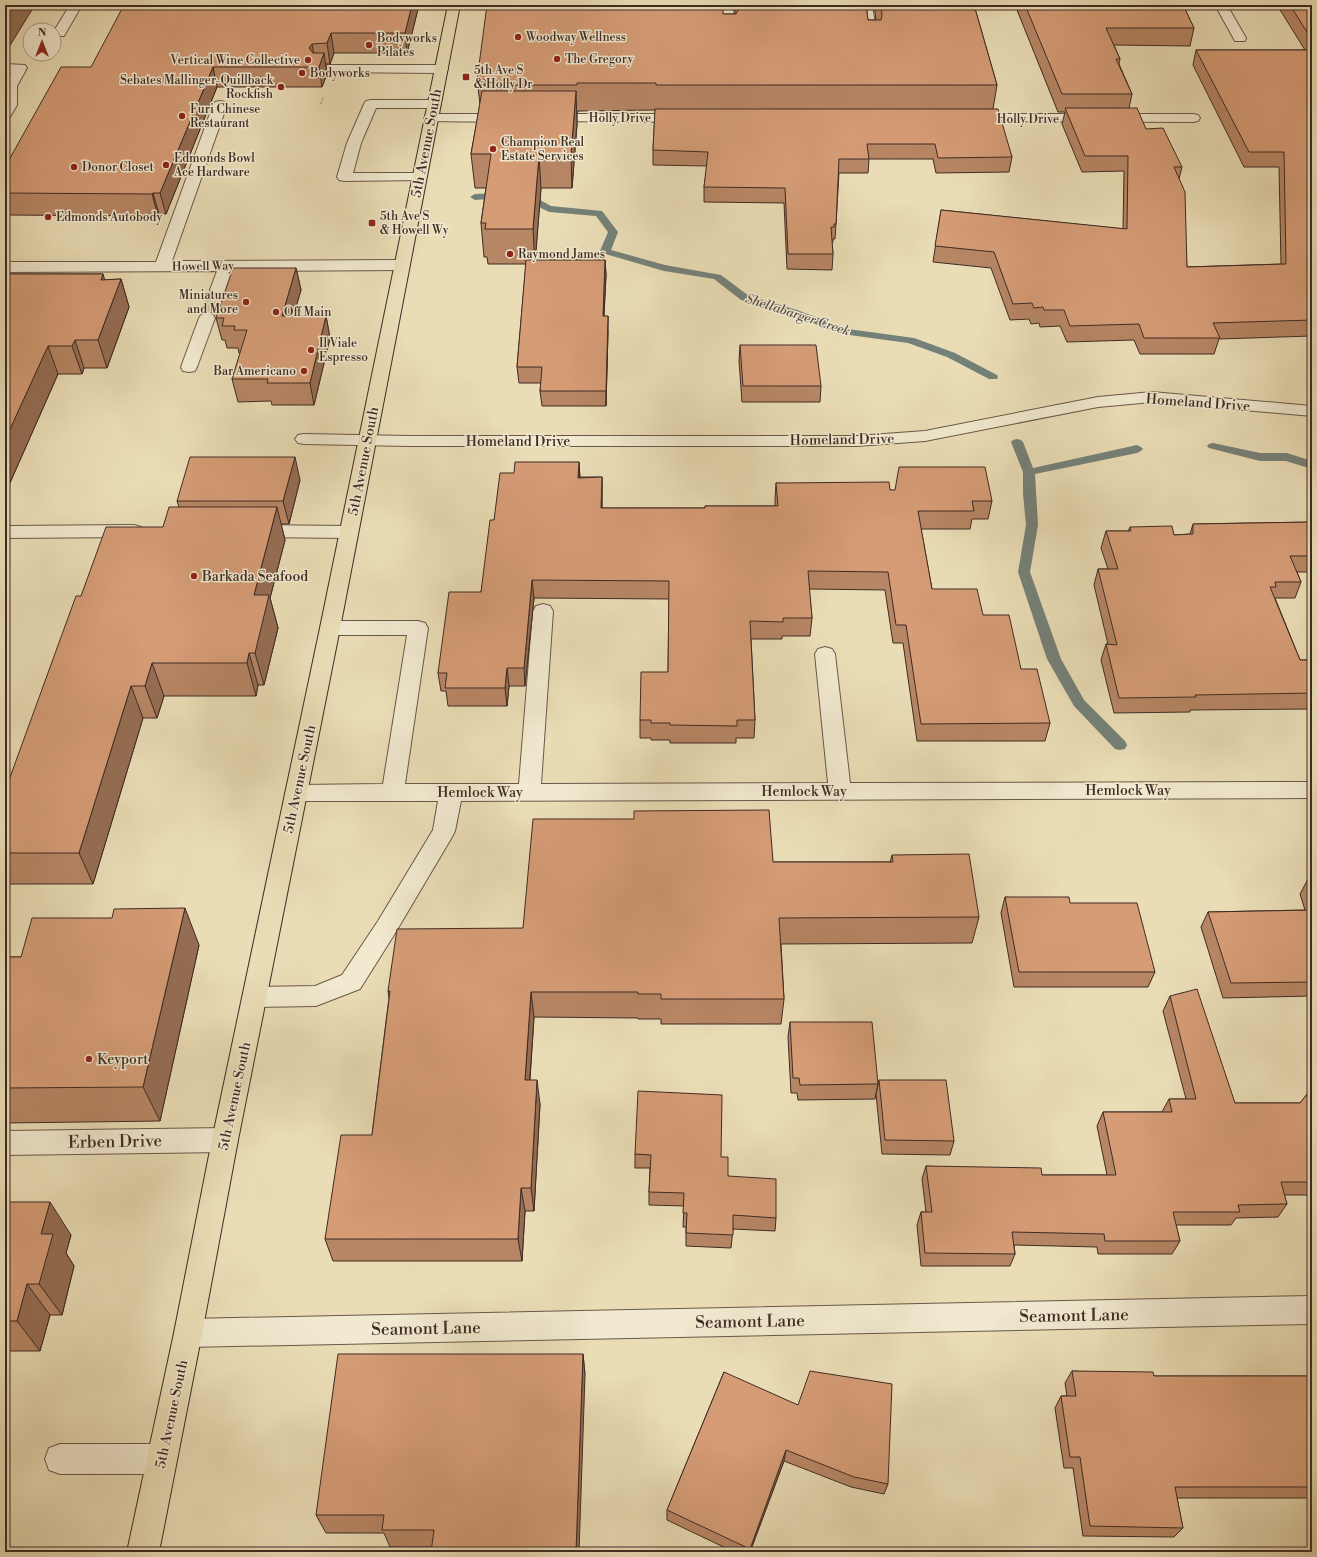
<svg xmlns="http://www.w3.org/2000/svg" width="1317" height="1557" font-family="'Libre Bodoni',serif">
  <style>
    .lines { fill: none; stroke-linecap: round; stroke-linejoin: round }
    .stream { fill: #748179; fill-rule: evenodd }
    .minor-tunnel { stroke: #c8b999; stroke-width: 18; stroke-dasharray: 18 9; stroke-linecap: butt }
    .minor-casing { stroke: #695848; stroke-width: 2 }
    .major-casing { stroke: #3e2b24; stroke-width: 2 }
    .path { stroke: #3e2b24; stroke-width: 1.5; stroke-dasharray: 0.5 1.5; stroke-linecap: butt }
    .minor { fill: #f1e9d0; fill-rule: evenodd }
    .major { fill: #eaddb6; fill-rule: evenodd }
    .wall { fill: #b78665; stroke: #3e2b24 }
    .shaded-wall { fill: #956d53; stroke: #3e2b24 }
    .building { fill: #d59c76; stroke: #3e2b24 }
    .poi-dot { fill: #8f2418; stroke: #f1e9d0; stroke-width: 1.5 }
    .labels { text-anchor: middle; stroke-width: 3; stroke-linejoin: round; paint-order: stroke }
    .far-poi-label { font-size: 12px; fill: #3e2b24; stroke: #f1e9d0; text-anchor: start }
    .far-street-label { font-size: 12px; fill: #3e2b24; stroke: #f1e9d0 }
    .far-water-label { font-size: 13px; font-style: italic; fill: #544f48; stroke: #f1e9d0 }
    .street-label { font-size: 14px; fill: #3e2b24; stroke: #f1e9d0 }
    .poi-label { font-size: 14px; fill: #3e2b24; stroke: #f1e9d0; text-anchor: start }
    .near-street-label { font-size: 17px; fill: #3e2b24; stroke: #f1e9d0 }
  </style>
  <rect width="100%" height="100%" fill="#eaddb6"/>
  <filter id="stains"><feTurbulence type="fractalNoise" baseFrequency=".005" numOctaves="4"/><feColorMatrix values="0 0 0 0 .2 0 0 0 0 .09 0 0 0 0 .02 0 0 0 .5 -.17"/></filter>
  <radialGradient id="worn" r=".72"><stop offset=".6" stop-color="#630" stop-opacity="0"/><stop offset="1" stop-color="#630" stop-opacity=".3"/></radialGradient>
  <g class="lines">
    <g class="stream">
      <path d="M502 193 507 196 505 198 475 200 470 197 475 194Z"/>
      <path d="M523 193 529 194 551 206 602 211 618 232 611 250 665 265 721 275 749 296 797 310 848 329 914 338 955 353 997 375 998 377 997 379H989L947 357 908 343 842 334 789 314 741 300 714 279 664 271 602 253 600 251 608 232 596 216 549 212 520 198 518 196 520 194Z"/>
      <path d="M1017 439 1021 440 1023 442 1033 468 1137 445 1141 447 1143 449 1141 451 1137 453 1035 474 1038 525 1030 572 1061 659 1084 700 1125 741 1127 745 1125 749 1120 750 1115 749 1074 706 1047 659 1018 572 1026 525 1023 494V472L1011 442 1013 440Z"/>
      <path d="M1213 443 1260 453H1287L1312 461V469L1286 461H1260L1209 448 1207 446 1209 444Z"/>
    </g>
    <path class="minor-tunnel" d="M207 318 218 290"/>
    <defs>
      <g id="minor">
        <path d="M70 5H82L64 36H54V31Z"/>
        <path d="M721 5H733L735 37 734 40H724L723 37Z"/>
        <path d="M860 5H872L878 43 877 46H867L866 43Z"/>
        <path d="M1215 5H1227L1246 38 1245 41H1235Z"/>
        <path d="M5 64 25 65 27 68 17 86V105L10 117 5 118V83L11 72H5Z"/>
        <path d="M321 65H441L446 66 448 69 446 72 441 73 316 72 314 69 316 66Z"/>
        <path d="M371 100H434L439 101 441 104 439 107 434 108H376L361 143 353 173H419L424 174 426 177 424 180 344 181 339 180 337 177 347 143 364 104 366 101Z"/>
        <path d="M220 101 225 102 227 105 172 261 402 260 408 262 410 265 408 268 402 270 233 271 224 293 218 295 212 293 210 290 217 271 5 272V262H156L213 105 215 102Z"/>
        <path d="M431 114H508L513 115 515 118 513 121 508 122 426 121 424 118 426 115Z"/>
        <path d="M548 114H684L689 115 691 118 689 121 684 122 543 121 541 118 543 115Z"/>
        <path d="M970 114H1193L1198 115 1200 118 1198 121 1193 122 965 121 963 118 965 115Z"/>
        <path d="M207 313 213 315 215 318 197 367 195 371 189 372 183 371 181 367 199 318 201 315Z"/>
        <path d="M1152 392 1312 406V416L1152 402 1098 407 925 441 857 446H409L304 444 298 443 295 439 298 435 304 434 409 436H857L925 431 1098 397Z"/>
        <path d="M134 525 141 527 143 531 141 535 134 537 5 538V526Z"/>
        <path d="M254 525 348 526 355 528 357 532 355 536 348 538 254 537 247 535 245 531 247 527Z"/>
        <path d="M543 604 550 606 553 611 541 784 828 783 815 654 818 649 825 647 832 649 835 654 850 783 1312 782V798L461 801 455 831 452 837 394 935 360 989 316 1006 255 1007 246 1004 243 997 246 990 255 987 315 986 342 975 378 921 433 830 438 801H296L288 799 285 793 288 787 296 785 383 784 407 635H330L323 633 320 628 323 623 330 621H418L425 623 428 628 405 784H519L533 611 536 606Z"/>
        <path d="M225 1128 234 1131 238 1140 234 1149 225 1152 5 1155V1131Z"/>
        <path d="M1312 1296V1324L188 1347 178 1343 174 1333 178 1323 188 1319Z"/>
        <path d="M60 1444H162L173 1448 177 1459 173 1470 162 1474H60L49 1470 45 1459 49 1448Z"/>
      </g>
      <path id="major" d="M448 5H460L340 628 238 1140 202 1333 159 1552H127L174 1333 212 1140 320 628Z"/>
    </defs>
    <use href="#minor" class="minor-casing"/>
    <use href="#major" class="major-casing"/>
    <path class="path" d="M321 104 323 97"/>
    <use href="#minor" class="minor"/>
    <use href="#major" class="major"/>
  </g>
  <g class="wall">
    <path d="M5 5 9 47H5Z"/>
    <path d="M419 5 407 53H334L330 64H326L327 74 322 87H217L166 214H159L158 216 5 215V167L91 67Z"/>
    <path d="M735 5H866L868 20H876L874 5H974L997 85 993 109 1012 157 1009 172 936 173 933 159H869L868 173H839L836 224 835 239H833V242H832L833 254 832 270 787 269 784 203 704 202V187L707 166 653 165V150L655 110 578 111V112H577V124L572 188H541L535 260H605L606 275 604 316 608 332 606 406H542L540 391 541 383H519L517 367 526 264H488L487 257H484L481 223 486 188H475L471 154 480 104 477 80 723 14H735Z"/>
    <path d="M1015 5H1183L1194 28 1190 46 1114 45 1120 59 1119 64 1132 94 1129 108 1146 129 1182 167 1179 179 1187 267 1281 264 1279 167H1244L1193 65 1196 50H1305L1277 5H1312V336L1219 339 1214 354H1140L1134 340 1067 342 1060 326 1040 327 1039 323 1031 324 1029 319 1010 320 991 268 933 262 941 210 1123 229 1124 171 1082 172 1062 124 1065 112H1058Z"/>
    <path d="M296 268 301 290 293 316H326L330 338 314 405H272L271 401 238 402 232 379 241 353H239L238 348H227L225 340H222L216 318Z"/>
    <path d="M5 274H103L104 280 121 279 129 307 107 368H84L82 374H58L5 494Z"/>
    <path d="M740 345 821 386 820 402H742L739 361Z"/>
    <path d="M579 462 580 477H602V508H705V506H775V500L776 483 890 490 992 501 988 519H972L970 529H921L932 589 983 615 1021 669 1050 723 1045 741H917L903 643H893L885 590 809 589 812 618 810 636H782V639H751L755 720 754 738H736V743H670V740H651V738H640V720L668 672 669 599 534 598 525 686H509L507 706H448L446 691H441L438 673 481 592 494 520 514 473Z"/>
    <path d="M300 480 289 524H281L285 540 270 598 278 628 264 685H258L256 696H164L157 718H143L93 884H5V791L81 596 163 527 179 507 177 501Z"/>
    <path d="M1312 522V572H1297L1301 582 1295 598H1275L1300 660H1312V709L1190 710V712L1114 713 1101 660 1106 644H1108L1094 585 1098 569H1108L1101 548 1106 531H1128L1130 527 1174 535 1190 534 1193 524Z"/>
    <path d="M892 855 979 917 972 943 781 944 784 999 781 1024H661V1019H638V1018L534 1017 530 1080 540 1104 534 1211H525L522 1261H333L325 1239 372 1135 389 998 388 991 523 928 773 862H890Z"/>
    <path d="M1308 879H1312V996L1223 998 1201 927 1208 912 1305 910 1300 894Z"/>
    <path d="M1005 897 1070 903 1155 972 1148 987H1014L1001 913Z"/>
    <path d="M199 945 160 1121 5 1123V957H21Z"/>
    <path d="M1170 996 1235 1103H1300L1312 1088V1195H1284L1287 1204 1278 1217 1236 1218 1231 1225H1176L1180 1241 1172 1254H1098L1097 1247 1014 1245 1015 1254 1010 1266H921L917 1225 921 1212H926L922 1179 926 1166 1042 1175H1107L1097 1126 1103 1112H1162L1169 1099H1186L1163 1011Z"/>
    <path d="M790 1022 878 1084 875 1099 798 1100 797 1093H791L788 1037Z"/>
    <path d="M879 1080 954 1141 950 1155 882 1154 876 1094Z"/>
    <path d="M635 1154 721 1157 728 1176 776 1218 775 1231 733 1229 731 1248 686 1246V1227H683L684 1206 649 1205V1192L650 1168H635Z"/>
    <path d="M5 1202 71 1235 66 1253 74 1266 62 1315H50L40 1351H5Z"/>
    <path d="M583 1354 585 1375 432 1547H390L384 1533H326L316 1515Z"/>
    <path d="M1072 1371 1154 1376H1312V1498H1177L1183 1528 1174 1537 1083 1536 1073 1468H1064L1055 1408 1061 1396H1067L1065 1383Z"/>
    <path d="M724 1372 888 1484 884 1494 851 1487 784 1461 750 1552H734L667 1520V1510Z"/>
  </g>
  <g class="shaded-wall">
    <path d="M6 5H35L9 47 5 36V6Z"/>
    <path d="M412 5H419L407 53 405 33Z"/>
    <path d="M331 33 334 53 330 64 327 43Z"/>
    <path d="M312 44 316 65 309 48Z"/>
    <path d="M324 53 327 74 322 87 319 67Z"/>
    <path d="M213 67 217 87 166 214 160 193Z"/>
    <path d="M576 91 577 124 572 188 571 155Z"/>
    <path d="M539 155 541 188 535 264 533 229Z"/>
    <path d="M153 193 159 214 158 216 152 194Z"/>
    <path d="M605 260 606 275 603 332V316Z"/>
    <path d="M296 268 301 290 287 338 282 316Z"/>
    <path d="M103 274 111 302 101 280Z"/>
    <path d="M121 279 129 307 107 368 98 340Z"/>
    <path d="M326 316 330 338 314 405 310 383Z"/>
    <path d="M608 316V332L606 406V391Z"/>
    <path d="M75 340 84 368 82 374 72 346Z"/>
    <path d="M48 346 58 374 5 494V440Z"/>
    <path d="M295 457 300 480 289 524 283 501Z"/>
    <path d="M579 462 580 479 578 478Z"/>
    <path d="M602 477V526L601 508Z"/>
    <path d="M277 507 285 540 270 598 278 628 264 685 255 653 254 595Z"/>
    <path d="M532 580 534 598 525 686 524 668Z"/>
    <path d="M249 653 258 685 256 696 247 663Z"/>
    <path d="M152 663 164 696 157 718 145 686Z"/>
    <path d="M507 668 509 686 507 706 505 688Z"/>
    <path d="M131 686 143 718 93 884 79 853Z"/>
    <path d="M185 908 199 945 160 1121 143 1087Z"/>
    <path d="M531 992 534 1017 528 1104 525 1080Z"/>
    <path d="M537 1080 540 1104 534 1211 531 1188Z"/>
    <path d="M521 1188 525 1211 522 1261 518 1239Z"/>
    <path d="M50 1202 71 1235 66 1253 74 1266 62 1315 39 1284 41 1234Z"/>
    <path d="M27 1284 50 1315 40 1351 17 1321Z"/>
    <path d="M583 1354 585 1375 579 1552H576Z"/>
    <path d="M786 1450 784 1461 750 1552H749L750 1549Z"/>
  </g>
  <g class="building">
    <path d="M124 5H412L405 33H331L327 43 312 44 309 48 313 53H324L319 67H213L160 193H153L152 194 5 193V167L61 67H91Z"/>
    <path d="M487 5H723V14H736L738 10 737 5H866L868 20H881L882 16 881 5H974L997 85H656V83H577V85H484L485 80H477Z"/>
    <path d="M1025 5H1183L1194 28H1106L1120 59H1116L1132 94H1062Z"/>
    <path d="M1290 5H1312V40Z"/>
    <path d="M1196 50H1312V320L1213 323 1220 338H1144L1139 324 1070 326 1064 310H1044L1043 307 1034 308 1032 303 1013 304 994 252 935 246 941 210 1127 229 1128 156H1085L1065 108H1137L1146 129 1163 128 1182 167H1174L1185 192 1187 267 1286 264 1284 152H1249Z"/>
    <path d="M482 91H576L571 155H539L533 229H485L486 223H481L491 154H471Z"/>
    <path d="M655 109H998L1012 157 938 158 935 144H867L869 159H839L836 224H834V227H831L833 254H788L785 188 704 187 708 152 653 150Z"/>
    <path d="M526 260H605L603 316H608L606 391H540L542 367H517Z"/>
    <path d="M233 268H296L282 316H326L310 383H267L268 379H232L247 330H234L235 326H222L224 318H216Z"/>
    <path d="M5 274H103L101 280 121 279 98 340H75L72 346H48L5 440Z"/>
    <path d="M740 345H816L821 386H743Z"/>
    <path d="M190 457H295L283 501H177Z"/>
    <path d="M515 462H579L578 478 602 477 601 508H705V506H778L776 483 889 482 890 490H895L899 467H985L992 501H972L974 511H918L932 589H977L983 615H1009L1021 669H1037L1050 723 921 724 906 625H896L888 572 808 571 812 618H783V622L750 621 755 720H737V726L670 725V723H651V720H640L641 672H668L669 581 532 580 524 668H507L505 688H445L447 673H438L449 592H481L490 520H494L500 473H514Z"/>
    <path d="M169 507H277L254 595H269L255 653H249L247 663H152L145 686H131L79 853H5V791L76 596H81L106 527H163Z"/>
    <path d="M1312 522V556H1290L1301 582H1275L1276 587H1270L1300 660H1312V693L1195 695 1196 697 1119 698 1106 644 1117 645 1098 569H1118L1106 531H1131L1130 527 1172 526 1174 535 1193 534V524Z"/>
    <path d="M769 810 773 862H893L892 855 969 854 979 917 779 918 784 999H661V994H638V992H531L525 1080H537L531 1188H521L518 1239H325L341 1135H372L390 991H388L397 929 523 928 533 819H634V811Z"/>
    <path d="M1308 879H1312V891Z"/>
    <path d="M1005 897H1069L1070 903H1137L1155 972H1019Z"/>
    <path d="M185 908 143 1087 5 1088V957H21L32 918H112L114 909Z"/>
    <path d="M1312 910V982L1231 983 1208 912Z"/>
    <path d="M1197 989 1235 1103H1300L1312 1088V1182H1281L1287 1204 1238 1205 1240 1212H1173L1180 1241H1105L1104 1234 1012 1232 1015 1254 925 1253 921 1212H932L926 1166 1041 1168 1042 1175H1116L1103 1112H1172L1169 1099H1196L1170 996Z"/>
    <path d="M790 1022H872L878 1084 800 1085 799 1078H793Z"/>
    <path d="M879 1080H946L954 1141 885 1140Z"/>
    <path d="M638 1091 722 1095 721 1157H728V1176L776 1179V1218L733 1215V1235L686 1233 687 1213H683L684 1193 649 1192 651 1155 635 1154Z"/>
    <path d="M5 1202H50L41 1234H53L39 1284H27L17 1321H5Z"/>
    <path d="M338 1354H583L576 1552H431L434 1530H382L384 1515H316Z"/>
    <path d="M810 1371 892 1384 888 1484 854 1477 786 1450 750 1549 667 1510 724 1372 798 1405Z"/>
    <path d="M1072 1371 1153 1372 1154 1376H1312V1487H1175L1183 1528 1090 1526 1080 1457H1070L1061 1396H1076Z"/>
  </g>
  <g class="poi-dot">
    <circle cx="518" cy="37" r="4"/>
    <circle cx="369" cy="45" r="4"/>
    <circle cx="557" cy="59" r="4"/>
    <circle cx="308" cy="60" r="4"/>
    <circle cx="302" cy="73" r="4"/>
    <rect x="462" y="73" width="8" height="8" rx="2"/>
    <circle cx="281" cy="87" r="4"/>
    <circle cx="182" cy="116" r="4"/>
    <circle cx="493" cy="149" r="4"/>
    <circle cx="166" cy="165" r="4"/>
    <circle cx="74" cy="167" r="4"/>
    <circle cx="48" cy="217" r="4"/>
    <rect x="368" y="219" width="8" height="8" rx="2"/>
    <circle cx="510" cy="254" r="4"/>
    <circle cx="246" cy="302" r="4"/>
    <circle cx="276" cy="312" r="4"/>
    <circle cx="311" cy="350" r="4"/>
    <circle cx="304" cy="371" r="4"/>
    <circle cx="194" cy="576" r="4"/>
    <circle cx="89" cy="1059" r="4"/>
  </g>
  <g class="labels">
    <g class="far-poi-label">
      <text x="526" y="41">Woodway Wellness</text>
      <text x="377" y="42">Bodyworks<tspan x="377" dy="14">Pilates</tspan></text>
      <text x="565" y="63">The Gregory</text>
      <text x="300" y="64" text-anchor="end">Vertical Wine Collective</text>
      <text x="474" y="74">5th Ave S<tspan x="474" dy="14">&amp; Holly Dr</tspan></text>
      <text x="310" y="77">Bodyworks</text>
      <text x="273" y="84" text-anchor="end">Sebates Mallinger-Quillback<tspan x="273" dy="14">Rockfish</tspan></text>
      <text x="190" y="113">Furi Chinese<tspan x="190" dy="14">Restaurant</tspan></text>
      <text x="501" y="146">Champion Real<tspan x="501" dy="14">Estate Services</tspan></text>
      <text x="174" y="162">Edmonds Bowl<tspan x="174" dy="14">Ace Hardware</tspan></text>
      <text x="82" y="171">Donor Closet</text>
      <text x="380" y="220">5th Ave S<tspan x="380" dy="14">&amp; Howell Wy</tspan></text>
      <text x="56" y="221">Edmonds Autobody</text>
      <text x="518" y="258">Raymond James</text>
      <text x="238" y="299" text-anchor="end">Miniatures<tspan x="238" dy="14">and More</tspan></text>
      <text x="284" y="316">Off Main</text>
      <text x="319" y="347">Il Viale<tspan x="319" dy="14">Espresso</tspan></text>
      <text x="296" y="375" text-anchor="end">Bar Americano</text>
    </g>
    <g class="far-street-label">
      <text x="620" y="122">Holly Drive</text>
      <text x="1028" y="123">Holly Drive</text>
      <text transform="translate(203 266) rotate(-1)" y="4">Howell Way</text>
    </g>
    <g class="far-water-label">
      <text transform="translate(798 314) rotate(18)" y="5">Shellabarger Creek</text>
    </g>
    <g class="street-label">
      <text transform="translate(426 143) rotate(-79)" y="5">5th Avenue South</text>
      <text transform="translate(1198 402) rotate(4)" y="5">Homeland Drive</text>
      <text transform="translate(842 439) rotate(-1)" y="5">Homeland Drive</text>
      <text x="518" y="446">Homeland Drive</text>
      <text transform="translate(363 461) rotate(-79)" y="5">5th Avenue South</text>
      <text transform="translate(299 779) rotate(-78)" y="5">5th Avenue South</text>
      <text x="1128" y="795">Hemlock Way</text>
      <text x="804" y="796">Hemlock Way</text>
      <text x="480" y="797">Hemlock Way</text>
      <text transform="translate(234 1096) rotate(-78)" y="5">5th Avenue South</text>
      <text transform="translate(171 1414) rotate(-78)" y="5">5th Avenue South</text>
    </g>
    <g class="poi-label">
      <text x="202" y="581">Barkada Seafood</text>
      <text x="97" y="1064">Keyport</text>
    </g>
    <g class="near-street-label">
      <text transform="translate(115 1141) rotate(-1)" y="6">Erben Drive</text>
      <text transform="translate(1074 1315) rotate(-1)" y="6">Seamont Lane</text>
      <text transform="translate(750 1321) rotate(-1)" y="6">Seamont Lane</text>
      <text transform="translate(426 1328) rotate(-1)" y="6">Seamont Lane</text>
    </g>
  </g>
  <rect width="1317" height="1557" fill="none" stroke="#eaddb6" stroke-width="20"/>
  <rect x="6" y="6" width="1305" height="1545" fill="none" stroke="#3e2b24" stroke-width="2"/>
  <rect x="10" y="10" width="1297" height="1537" fill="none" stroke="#3e2b24"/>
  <g transform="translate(42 42)"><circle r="19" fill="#f1e9d0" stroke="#a99d8b"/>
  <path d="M0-3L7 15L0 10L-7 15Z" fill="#8f2418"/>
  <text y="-6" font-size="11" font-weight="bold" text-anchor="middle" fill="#3e2b24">N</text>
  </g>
  <rect width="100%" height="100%" filter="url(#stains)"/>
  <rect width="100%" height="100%" fill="url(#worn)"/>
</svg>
